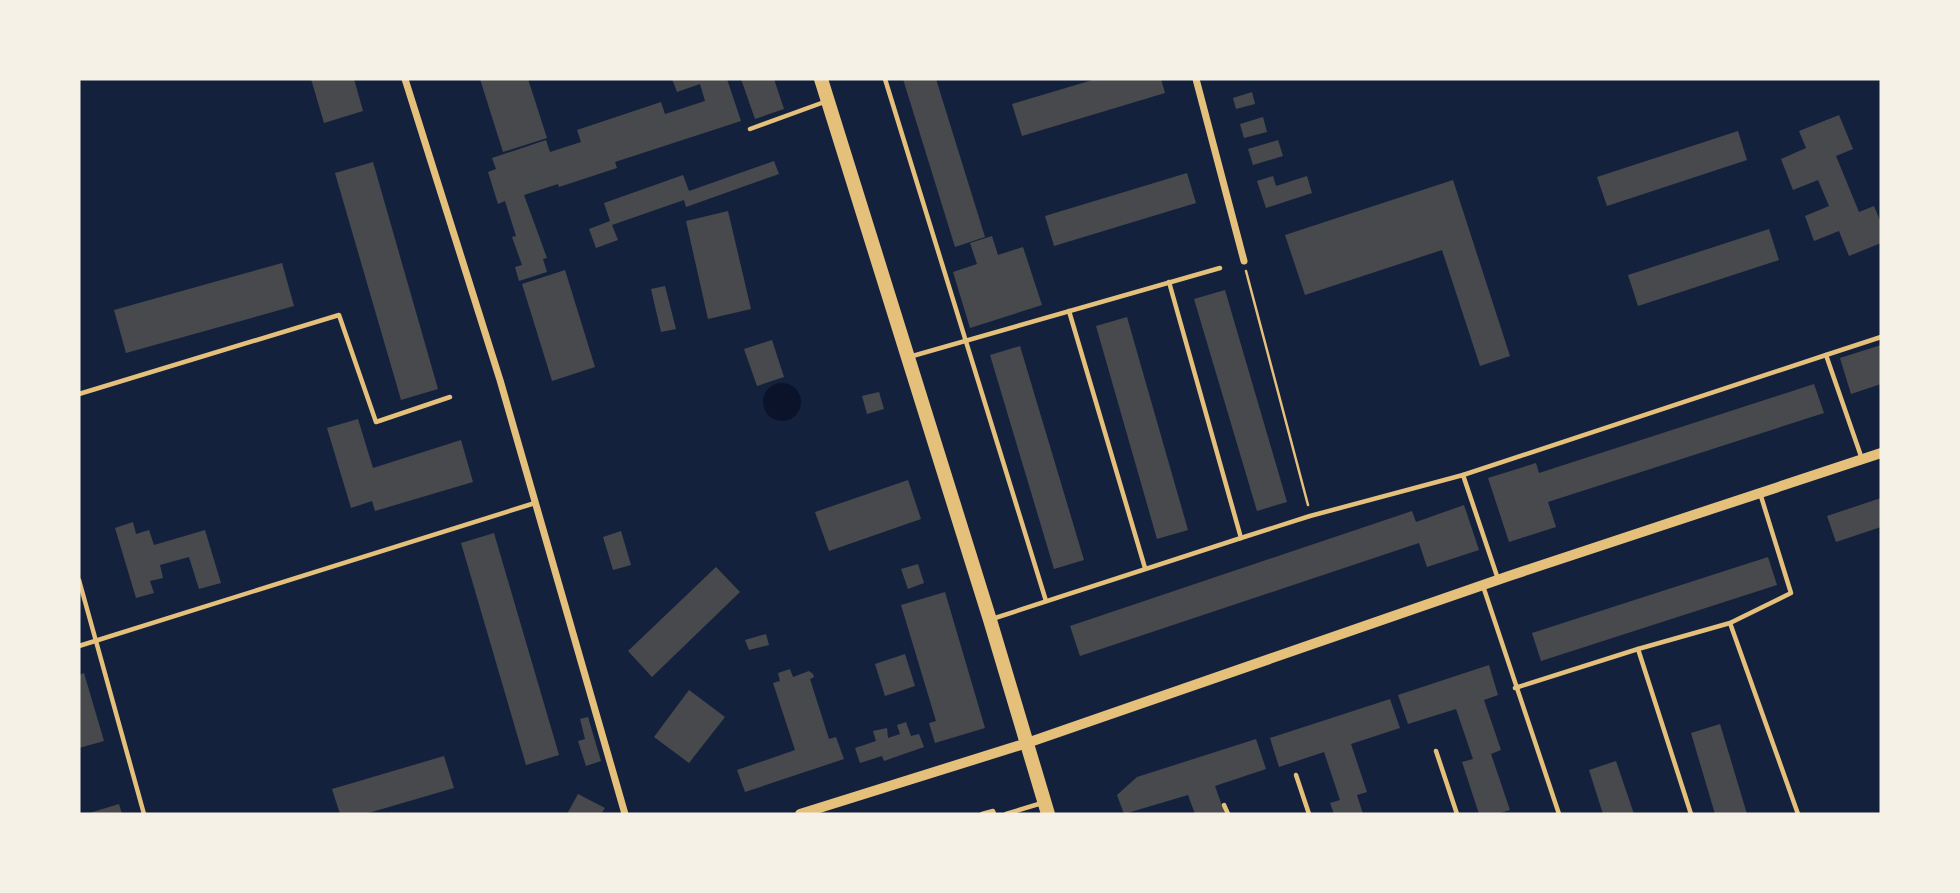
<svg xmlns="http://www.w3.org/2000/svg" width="1960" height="893" font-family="'Crimson Pro',serif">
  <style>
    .water { fill: #0b132b }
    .building { fill: #48494c }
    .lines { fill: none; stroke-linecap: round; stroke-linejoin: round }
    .path { stroke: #e5c07b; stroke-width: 2.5 }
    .service { stroke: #e5c07b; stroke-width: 4.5 }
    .minor { stroke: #e5c07b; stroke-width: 7 }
    .tertiary { stroke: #e5c07b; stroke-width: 10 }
    .primary { stroke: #e5c07b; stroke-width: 14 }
  </style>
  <rect width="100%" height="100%" fill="#14213d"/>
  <circle class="water" cx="782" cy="402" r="19"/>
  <g class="building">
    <path d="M311 79H354L363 111 324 123Z"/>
    <path d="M480 79H528L547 138 503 152Z"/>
    <path d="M672 79H727L741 121 615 162 617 168 559 187 558 184 524 195 547 258 543 259 547 272 519 281 515 267 522 265 512 237 516 236 505 201 498 204 488 172 496 169 492 158 546 140 550 152 581 142 577 130 661 102 665 114 705 101 700 84 677 92Z"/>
    <path d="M741 79H774L784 109 755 119Z"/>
    <path d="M903 79H936L985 237 955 247Z"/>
    <path d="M1096 79H1161L1165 93 1022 136 1012 104Z"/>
    <path d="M1252 92 1255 104 1236 109 1233 98Z"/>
    <path d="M1839 115 1853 149 1836 156 1859 212 1874 206 1881 223V243L1849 256 1839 231 1814 241 1805 216 1829 206 1818 180 1793 190 1781 159 1806 148 1799 131Z"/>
    <path d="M1263 117 1267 132 1244 138 1240 124Z"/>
    <path d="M1738 131 1747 160 1607 206 1597 177Z"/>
    <path d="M1278 140 1283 156 1253 165 1248 149Z"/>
    <path d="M774 161 779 174 686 207 684 200 612 225 618 240 596 248 589 229 610 221 604 203 683 175 689 191Z"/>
    <path d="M373 162 438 389 401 400 335 173Z"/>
    <path d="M1187 173 1196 203 1054 246 1045 216Z"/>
    <path d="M1273 176 1276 186 1307 176 1312 193 1266 208 1257 181Z"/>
    <path d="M1453 180 1510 356 1480 366 1442 250 1305 295 1285 235Z"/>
    <path d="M728 211 751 309 708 319 686 221Z"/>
    <path d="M1769 229 1779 260 1638 306 1628 275Z"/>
    <path d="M992 236 998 255 1023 247 1042 305 970 328 953 272 977 264 970 243Z"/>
    <path d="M282 263 294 306 126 353 114 310Z"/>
    <path d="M565 270 595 367 552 381 522 284Z"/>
    <path d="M665 286 676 329 661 332 651 289Z"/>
    <path d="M1225 290 1287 502 1257 511 1194 299Z"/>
    <path d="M1127 317 1188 530 1157 539 1096 326Z"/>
    <path d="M772 340 784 377 757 386 744 349Z"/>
    <path d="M1881 345V384L1851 394 1840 358Z"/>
    <path d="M1020 346 1084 560 1054 569 990 355Z"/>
    <path d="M1814 384 1824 413 1548 502 1556 527 1509 542 1488 478 1536 463 1539 473Z"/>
    <path d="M879 392 884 409 867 414 862 396Z"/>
    <path d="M358 419 373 468 461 440 473 482 375 511 372 501 351 508 327 428Z"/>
    <path d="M908 480 921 519 829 551 815 512Z"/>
    <path d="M1881 498V527L1836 542 1827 516Z"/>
    <path d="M1464 505 1479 550 1427 567 1419 543 1080 656 1070 626 1412 511 1416 522Z"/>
    <path d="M133 522 136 534 149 530 154 545 205 530 221 583 199 589 189 557 160 565 163 578 150 581 154 593 136 598 115 528Z"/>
    <path d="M621 531 631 565 613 570 603 537Z"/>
    <path d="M494 533 559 755 526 765 461 543Z"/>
    <path d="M1768 557 1777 585 1541 661 1532 633Z"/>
    <path d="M918 564 924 583 908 589 901 569Z"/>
    <path d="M716 567 740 592 652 677 628 651Z"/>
    <path d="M945 592 985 728 935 743 929 723 936 721 901 605Z"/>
    <path d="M766 634 769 645 749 650 745 640Z"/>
    <path d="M905 654 915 686 885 696 875 664Z"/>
    <path d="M1489 665 1498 695 1484 700 1501 750 1491 754 1510 810 1497 814H1479L1462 762 1473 759 1456 709 1408 724 1398 695Z"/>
    <path d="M790 669 793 677 809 671 813 674 814 677 810 679 829 739 836 737 844 759 745 792 737 770 795 750 773 683 780 681 778 673Z"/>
    <path d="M84 673 104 741 79 748V675Z"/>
    <path d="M689 690 725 717 689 763 654 737Z"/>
    <path d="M1390 699 1400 728 1351 744 1367 792 1357 795 1363 814H1334L1330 803 1340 800 1324 752 1279 767 1270 738Z"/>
    <path d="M588 717 601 761 586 766 578 741 585 739 580 719Z"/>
    <path d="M906 722 911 736 919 734 924 747 884 761 882 756 860 763 855 748 876 741 873 731 887 728 888 738 900 734 897 725Z"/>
    <path d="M1720 724 1747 814H1715L1691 733Z"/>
    <path d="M1256 739 1266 769 1215 786 1225 814H1195L1188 795 1124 814 1117 795 1137 777Z"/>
    <path d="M444 756 454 788 365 814H340L332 789Z"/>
    <path d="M1616 761 1634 814H1603L1589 770Z"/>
    <path d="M578 794 605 808 601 814H567Z"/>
    <path d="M119 804 122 814H86Z"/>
  </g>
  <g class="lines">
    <path class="path" d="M1246 271 1308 505"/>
    <g class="service">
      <path d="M885 79 1046 601"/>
      <path d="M750 129 827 101"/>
      <path d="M1069 311 1145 568"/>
      <path d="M1826 355 1881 337"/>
      <path d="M909 357 1220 268"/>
      <path d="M79 394 339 315 376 422 450 397"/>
      <path d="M1463 475 1826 355 1862 459"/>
      <path d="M1241 538 1310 516 1463 475 1498 579"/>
      <path d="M79 580 144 814"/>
      <path d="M1483 586 1559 814"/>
      <path d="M992 619 1241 538 1169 282"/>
      <path d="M1730 623 1798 814"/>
      <path d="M79 646 535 503"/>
      <path d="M1638 649 1691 814"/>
      <path d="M1515 688 1638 649 1730 623 1791 593 1760 493"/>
      <path d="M1436 751 1457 814"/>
      <path d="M1296 775 1309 814"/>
      <path d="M1224 805 1228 814"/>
      <path d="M982 814 993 811 994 814"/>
      <path d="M1006 814 1042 803"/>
    </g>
    <g class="minor">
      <path d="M405 79 500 380 625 814"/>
      <path d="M1196 79 1244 261"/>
    </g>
    <path class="tertiary" d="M800 814 1027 743 1509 576 1881 453"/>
    <path class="primary" d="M821 79 990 620 1048 814"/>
  </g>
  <rect width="1960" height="893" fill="none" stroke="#f6f1e7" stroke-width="161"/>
</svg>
